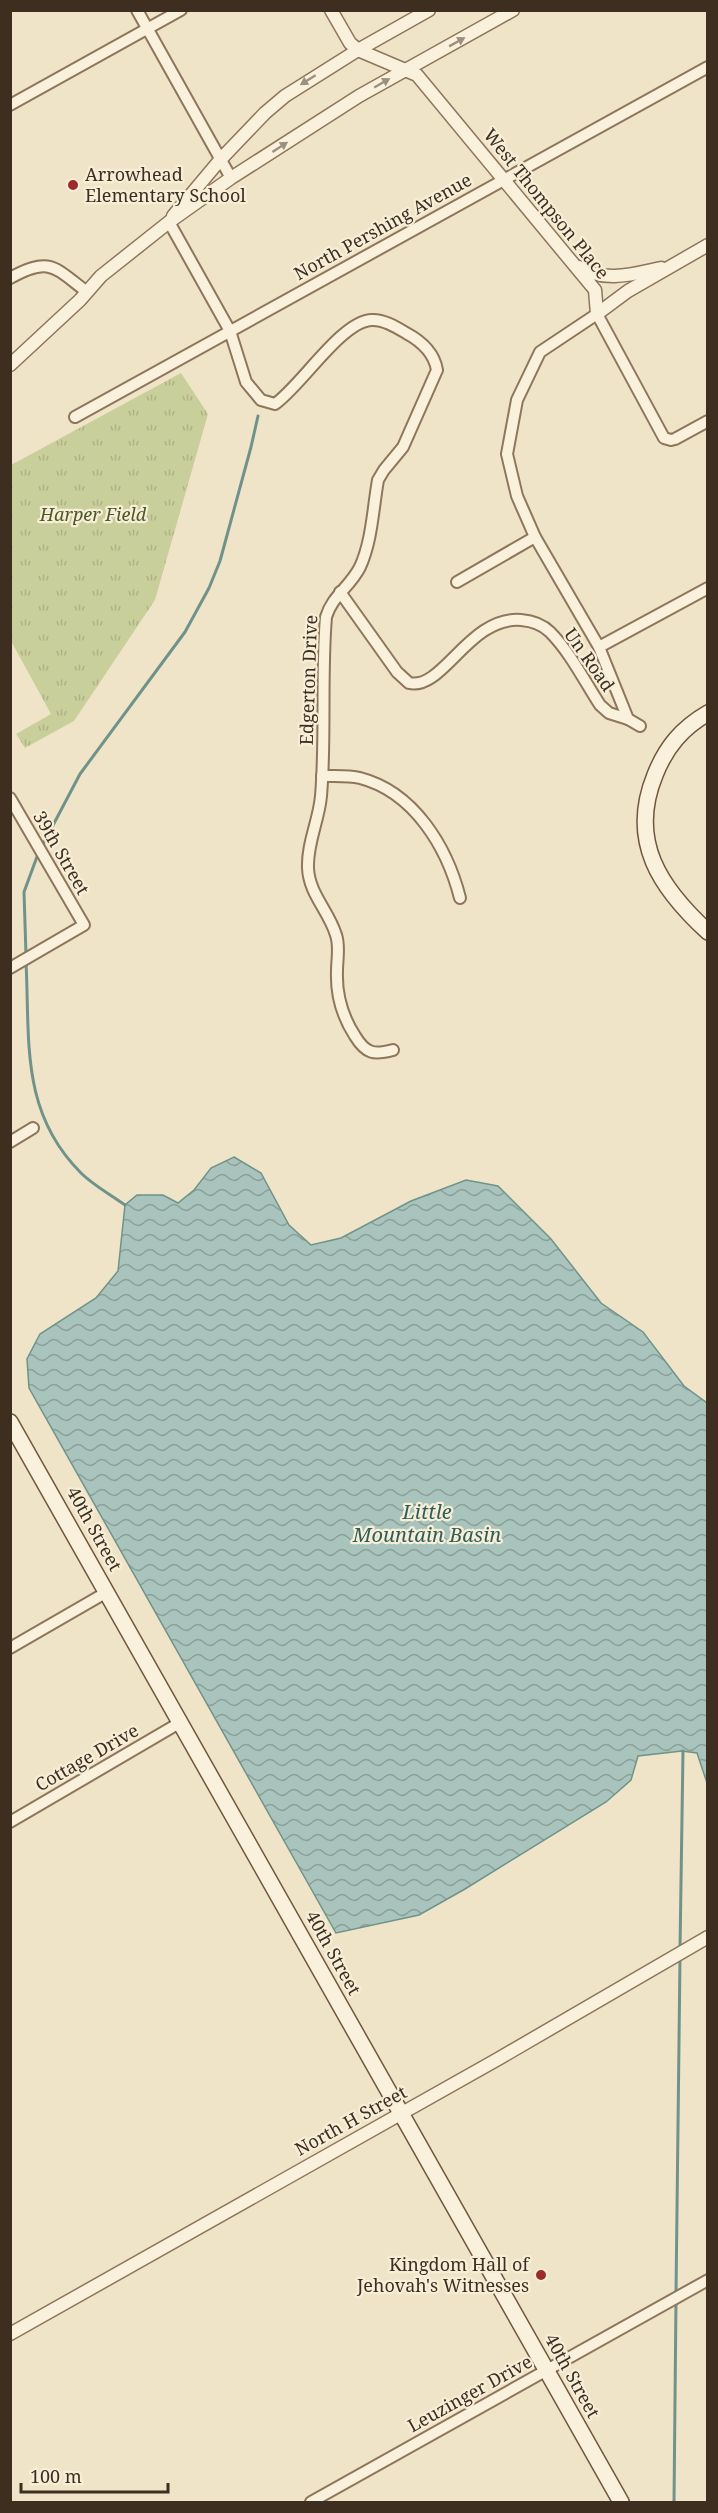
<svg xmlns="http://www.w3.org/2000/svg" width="718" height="2513" font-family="'Noto Serif',serif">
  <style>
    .park { fill: url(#park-tufts) }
    .water { fill: url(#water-waves); stroke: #6f938a; stroke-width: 1.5 }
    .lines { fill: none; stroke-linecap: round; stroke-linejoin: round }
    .stream { stroke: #6f938a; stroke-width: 3 }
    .minor-casing { stroke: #8d765c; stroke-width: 14 }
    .tertiary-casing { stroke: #8d765c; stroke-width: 15 }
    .secondary-casing { stroke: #6f573f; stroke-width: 18 }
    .minor { stroke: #faf1dc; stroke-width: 10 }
    .tertiary { stroke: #faf1dc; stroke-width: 12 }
    .secondary { stroke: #faf1dc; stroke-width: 15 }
    .oneway { fill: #9c907e }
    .poi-dot { fill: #9e2a2b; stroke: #f7eed8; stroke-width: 2 }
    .labels { text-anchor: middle; stroke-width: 4.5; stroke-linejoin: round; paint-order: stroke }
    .poi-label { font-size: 18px; fill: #3d2e20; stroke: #f7eed8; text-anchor: start }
    .street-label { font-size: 18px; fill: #3d2e20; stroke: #f7eed8 }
    .park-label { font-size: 18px; font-style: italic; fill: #4d5a26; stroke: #f7eed8 }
    .water-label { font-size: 20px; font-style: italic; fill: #2f5d5a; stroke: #f7eed8 }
  </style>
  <defs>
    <pattern id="park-tufts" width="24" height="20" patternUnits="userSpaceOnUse" patternTransform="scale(1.5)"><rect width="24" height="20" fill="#c9cf9b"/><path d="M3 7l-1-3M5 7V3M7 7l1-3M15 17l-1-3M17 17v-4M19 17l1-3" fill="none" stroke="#aeb285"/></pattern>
    <pattern id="water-waves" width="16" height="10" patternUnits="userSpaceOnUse" patternTransform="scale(1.5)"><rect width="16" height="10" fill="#a9c4bc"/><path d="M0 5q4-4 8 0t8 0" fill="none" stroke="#8ba098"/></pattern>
  </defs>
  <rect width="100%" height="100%" fill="#f0e4c8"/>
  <path class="park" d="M181 373 208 414 155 600 74 721 25 748 16 734 51 714 11 641V465Z"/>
  <path class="water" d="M234 1157 261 1173 289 1225 311 1245 341 1238 411 1201 466 1180 498 1186 551 1239 601 1303 643 1332 684 1386 707 1403V1783L697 1753 682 1751 638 1756 631 1780 606 1802 465 1889 419 1915 336 1933 29 1388 27 1359 40 1334 96 1298 118 1271 125 1205 137 1195H163L178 1203 194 1190 211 1168Z"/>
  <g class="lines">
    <g class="stream">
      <path d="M41 848 80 774 185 632 209 588 220 561 251 447 258 416"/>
      <path d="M26 955 24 892 38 854"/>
      <path d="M26 962C30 1041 20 1112 81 1173 93 1185 111 1195 125 1205"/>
      <path d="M680 1949 683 1751"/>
      <path d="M676 2294 680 1958"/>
      <path d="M674 2502 676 2300"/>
    </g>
    <defs>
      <g id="minor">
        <path d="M137 10 231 178"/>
        <path d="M10 105 181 10"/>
        <path d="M169 222 230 331 246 382 261 400 275 404C301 386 341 322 371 320 383 319 396 327 406 333 421 341 434 352 437 370L403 447 384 470 378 480C373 508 372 541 360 567 350 587 332 596 326 617 321 677 326 737 321 796 319 820 307 843 308 868 309 894 329 911 336 935 340 946 337 959 337 971 336 995 342 1016 355 1036 366 1054 374 1055 393 1050"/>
        <path d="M10 278C50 256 54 267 87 292"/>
        <path d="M75 417 708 67"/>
        <path d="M457 582 535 537"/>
        <path d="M340 592 397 672 409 683C443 691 469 616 521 620 533 621 542 624 550 632 570 652 585 682 600 705L609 713 628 719"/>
        <path d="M599 647 708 588"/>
        <path d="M640 726 628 719 599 647 535 537 517 496 507 454 517 400 540 352 597 314 664 438 671 440 675 439 708 421"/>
        <path d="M322 776C335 776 348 775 360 778 414 792 447 847 460 898"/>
        <path d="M10 798 84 925 10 968"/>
        <path d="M10 1142 33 1128"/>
        <path d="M10 1648 107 1592"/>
        <path d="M10 1822 181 1722"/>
        <path d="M311 2502 708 2280"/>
      </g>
      <g id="tertiary">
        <path d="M331 10 350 43 358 50 417 75 595 290 597 314"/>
        <path d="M173 216 220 160 265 113 285 96 358 50 429 10"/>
        <path d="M579 267C605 283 633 274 661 268"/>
        <path d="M597 314 628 291 708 245"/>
        <path d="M10 365 80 300 101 276 169 222 231 178 359 96 513 10"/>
        <path d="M10 2334 498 2059 708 1937"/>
      </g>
      <g id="secondary">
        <path d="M708 713C682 728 666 747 655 775 628 841 660 888 708 932"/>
        <path d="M10 1422 621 2502"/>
      </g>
    </defs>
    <use href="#minor" class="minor-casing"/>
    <use href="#tertiary" class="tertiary-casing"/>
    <use href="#secondary" class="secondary-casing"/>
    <use href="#minor" class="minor"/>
    <use href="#tertiary" class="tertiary"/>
    <use href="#secondary" class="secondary"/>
  </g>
  <defs><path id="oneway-solid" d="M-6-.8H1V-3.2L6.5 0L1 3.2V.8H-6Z" transform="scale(1.5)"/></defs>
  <g class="oneway">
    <use href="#oneway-solid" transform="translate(457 42) rotate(-29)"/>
    <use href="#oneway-solid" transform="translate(308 80) rotate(148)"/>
    <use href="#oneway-solid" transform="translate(382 83) rotate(-30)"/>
    <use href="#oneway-solid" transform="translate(280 147) rotate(-33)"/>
  </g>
  <g class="poi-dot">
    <circle cx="73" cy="185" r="6"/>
    <circle cx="541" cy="2275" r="6"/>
  </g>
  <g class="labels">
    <g class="poi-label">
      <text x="85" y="181">Arrowhead<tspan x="85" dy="21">Elementary School</tspan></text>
      <text x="529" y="2271" text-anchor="end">Kingdom Hall of<tspan x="529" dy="21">Jehovah's Witnesses</tspan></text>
    </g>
    <g class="street-label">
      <text transform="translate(546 204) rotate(51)" y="6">West Thompson Place</text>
      <text transform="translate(383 227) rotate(-29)" y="6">North Pershing Avenue</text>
      <text transform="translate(589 660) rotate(55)" y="6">Un Road</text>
      <text transform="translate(309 680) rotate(-88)" y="6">Edgerton Drive</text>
      <text transform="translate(61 853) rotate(60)" y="6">39th Street</text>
      <text transform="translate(94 1529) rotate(61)" y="6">40th Street</text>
      <text transform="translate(87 1758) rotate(-30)" y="6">Cottage Drive</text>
      <text transform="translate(333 1953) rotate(61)" y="6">40th Street</text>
      <text transform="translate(351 2121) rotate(-29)" y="6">North H Street</text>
      <text transform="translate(572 2376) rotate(61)" y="6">40th Street</text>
      <text transform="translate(470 2394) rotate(-29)" y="6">Leuzinger Drive</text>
    </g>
    <g class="park-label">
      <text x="93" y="521">Harper Field</text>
    </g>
    <g class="water-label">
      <text x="427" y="1519">Little<tspan x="427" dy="23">Mountain Basin</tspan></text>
    </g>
  </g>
  <rect width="718" height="2513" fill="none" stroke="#3d2e20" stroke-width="24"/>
  <path d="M21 2483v9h147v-9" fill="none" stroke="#3d2e20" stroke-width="3"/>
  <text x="30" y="2483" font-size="18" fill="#3d2e20" stroke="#f7eed8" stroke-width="4.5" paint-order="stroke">100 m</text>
</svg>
